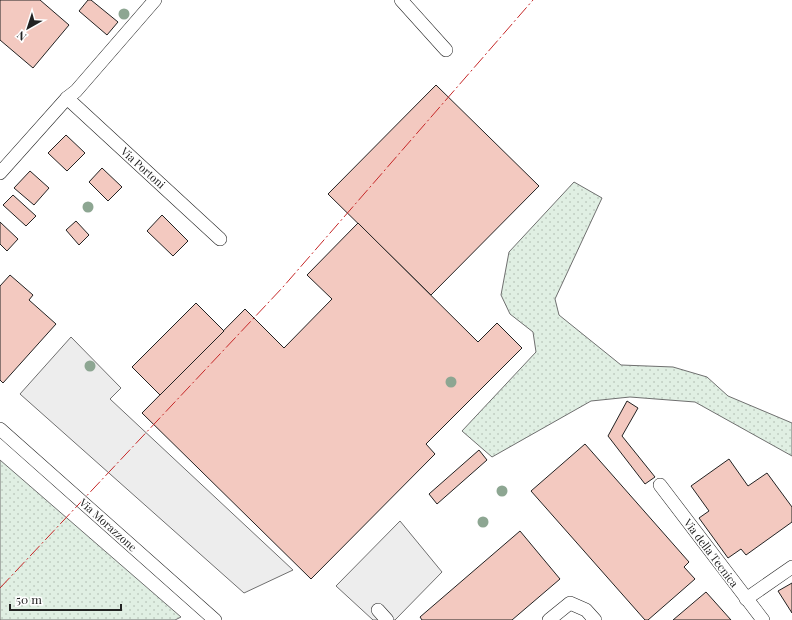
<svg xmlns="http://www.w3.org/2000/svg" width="792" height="620" font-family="'Playfair Display',serif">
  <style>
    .grass { fill: url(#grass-dots); stroke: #6f6f6f }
    .parking { fill: #ededed; stroke: #6f6f6f }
    .building { fill: #f3c9c0; stroke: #222 }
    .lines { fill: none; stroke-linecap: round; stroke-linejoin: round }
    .street-casing { stroke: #222; stroke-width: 14 }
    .street { stroke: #fff; stroke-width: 13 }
    .power { stroke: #c62828; stroke-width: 1; stroke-dasharray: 14 3 2 3; stroke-linecap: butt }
    .tree { fill: #8da692 }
    .labels { text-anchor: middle; stroke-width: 3; stroke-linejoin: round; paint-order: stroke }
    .street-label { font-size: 11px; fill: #222; stroke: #fff }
  </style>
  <defs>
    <pattern id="grass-dots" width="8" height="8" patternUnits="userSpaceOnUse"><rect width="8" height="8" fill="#e0efe3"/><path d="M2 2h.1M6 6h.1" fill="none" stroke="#c0cdc2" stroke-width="1.8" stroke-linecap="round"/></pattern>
  </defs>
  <rect width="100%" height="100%" fill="#fff"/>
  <g class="grass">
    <path d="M574 182 602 198 555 299 559 315 621 365 673 367 707 377 728 396 792 423V456L695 402 630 397 591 401 492 457 462 431 536 352 533 332 510 314 501 295 509 252Z"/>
    <path d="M0 460 181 617 175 620H0Z"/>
  </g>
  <g class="parking">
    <path d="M71 337 121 388 110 399 293 570 244 593 20 394Z"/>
    <path d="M400 521 442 572 395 620H373L336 586Z"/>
  </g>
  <g class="building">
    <path d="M0 0H40L69 25 33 68 0 40Z"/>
    <path d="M88 0H91L118 22 107 35 79 11Z"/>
    <path d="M436 85 539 186 431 295 328 194Z"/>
    <path d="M66 135 85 153 67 171 48 153Z"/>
    <path d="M102 168 122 187 108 201 89 182Z"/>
    <path d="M30 171 49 188 34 205 14 188Z"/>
    <path d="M13 195 36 216 26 226 3 205Z"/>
    <path d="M162 215 188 241 173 256 147 231Z"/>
    <path d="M76 221 89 235 79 245 66 230Z"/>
    <path d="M0 222 18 239 7 251 0 244Z"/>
    <path d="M358 223 478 342 497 323 522 348 426 444 435 454 311 579 142 413 245 309 284 348 332 299 307 275Z"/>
    <path d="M10 275 33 295 29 300 56 324 3 383 0 380V286Z"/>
    <path d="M196 303 224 331 160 395 132 367Z"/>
    <path d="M627 401 638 408 622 436 655 477 645 484 608 436Z"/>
    <path d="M585 444 689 562 684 567 695 579 648 620H645L531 491Z"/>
    <path d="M479 450 487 460 437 504 429 494Z"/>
    <path d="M729 459 748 486 767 473 792 507V522L746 555 741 549 728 558 699 518 709 511 691 486Z"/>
    <path d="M520 531 560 579 512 620H422L420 617Z"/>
    <path d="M792 583V613L778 591Z"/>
    <path d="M706 592 731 620H673Z"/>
  </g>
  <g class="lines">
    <defs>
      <g id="street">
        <path d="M401 0 446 50"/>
        <path d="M67 98 76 91 155 0"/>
        <path d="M0 173 67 98 220 239"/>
        <path d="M0 429 215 620"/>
        <path d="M660 485 763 620"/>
        <path d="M746 599 792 567"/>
        <path d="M378 610 387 620"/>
        <path d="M549 620 570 603 586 610 595 620"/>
      </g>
    </defs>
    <use href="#street" class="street-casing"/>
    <use href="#street" class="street"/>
    <path class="power" d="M0 588 283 287 533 0"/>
  </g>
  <g class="tree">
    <circle cx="124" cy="14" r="5.5"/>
    <circle cx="88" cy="207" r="5.5"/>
    <circle cx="90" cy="366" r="5.5"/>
    <circle cx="451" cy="382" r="5.5"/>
    <circle cx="502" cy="491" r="5.5"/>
    <circle cx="483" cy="522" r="5.5"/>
  </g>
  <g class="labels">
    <g class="street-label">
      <text transform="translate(143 168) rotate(42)" y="4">Via Portoni</text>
      <text transform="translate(108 525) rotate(42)" y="4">Via Morazzone</text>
      <text transform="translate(711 553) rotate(53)" y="4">Via della Tecnica</text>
    </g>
  </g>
  <g transform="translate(28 28) rotate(219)" stroke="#ffffff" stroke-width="3" paint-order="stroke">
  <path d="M0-3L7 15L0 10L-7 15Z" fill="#222222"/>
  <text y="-6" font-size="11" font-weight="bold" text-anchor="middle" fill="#222222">N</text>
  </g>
  <path d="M10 604v6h111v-6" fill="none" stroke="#222222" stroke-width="2"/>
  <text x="16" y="604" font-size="12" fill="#222222" stroke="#ffffff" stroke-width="3" paint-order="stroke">50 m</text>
</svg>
